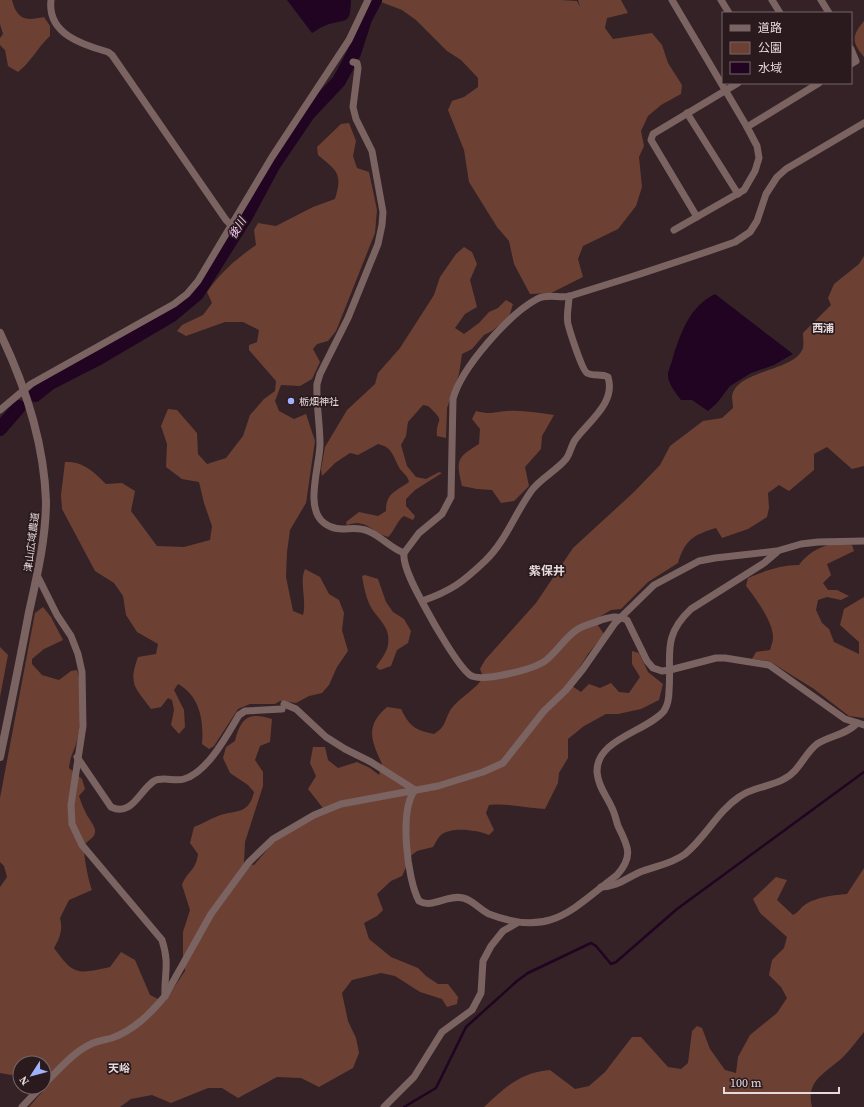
<svg xmlns="http://www.w3.org/2000/svg" width="864" height="1107" font-family="'Source Serif 4','Noto Sans JP',serif">
  <style>
    .green { fill: #6c4133 }
    .water { fill: #210421 }
    .lines { fill: none; stroke-linecap: round; stroke-linejoin: round }
    .stream { stroke: #210421; stroke-width: 2.5 }
    .river { stroke: #210421; stroke-width: 14 }
    .minor { stroke: #7b6362; stroke-width: 7 }
    .tertiary { stroke: #7b6362; stroke-width: 8 }
    .poi-dot { fill: #9fb3fd; stroke: #2a191d; stroke-width: 1.5 }
    .labels { text-anchor: middle; stroke-width: 3.5; stroke-linejoin: round; paint-order: stroke }
    .poi-label { font-size: 10px; fill: #e5d9db; stroke: #2a191d; text-anchor: start }
    .street-label { font-size: 10px; fill: #e5d9db; stroke: #2a191d }
    .water-label { font-size: 11px; font-style: italic; fill: #fbccfa; stroke: #2a191d }
    .neighbourhood-label { font-size: 11px; font-weight: bold; fill: #e5d9db; stroke: #2a191d }
    .quarter-label { font-size: 12px; font-weight: bold; fill: #e5d9db; stroke: #2a191d }
  </style>
  <rect width="100%" height="100%" fill="#342226"/>
  <g class="green">
    <path d="M0 0H12C17 20 26 21 44 17L50 26V36C38 47 31 62 18 72L8 66 5 50 0 45V38L3 34 0 24Z"/>
    <path d="M382 0H561L577 1 580 7 578 0H621L628 13 607 18 605 28 613 39 652 33 662 45 668 63 682 85 681 94 661 105 648 116 641 131 644 146 639 157 642 187 636 206 618 229 583 246 578 259 583 277 551 293 530 294 514 264 509 241 497 227 469 182 464 150 448 110 452 101 464 97 478 87V78L461 60 447 51 416 20 402 10 381 2Z"/>
    <path d="M864 21V57C851 42 852 35 864 21Z"/>
    <path d="M349 123 356 141 353 156 357 168 369 172 377 210 375 233 336 331 328 341 317 344 313 349 320 362 312 379 300 386 281 385 275 401 279 411 294 419 306 414 315 441 306 503 290 530 287 552 286 577 293 611 303 615C307 600 299 582 305 569L320 577 329 594 339 600 344 613 342 630 348 651 337 667 329 685 322 693 309 696 296 703 280 701 275 704H250L238 709 214 746 209 749 202 744C204 721 200 696 178 684L174 690 184 710 185 727 179 734 171 725 174 710 172 700 168 698 161 707 151 709C135 687 128 685 138 657L156 654 158 644 137 632 126 615 123 596 114 583 95 571 62 509 61 495 65 462C83 461 94 472 106 484L122 483 135 491 131 511 157 546 184 547 210 540 212 526 204 503 199 482 182 479 166 467 167 444 161 426 168 409 177 410 197 433 198 454 207 464 226 458 243 436 250 415 264 399 275 391 276 381 249 350V345L257 342 259 330 243 322H225L186 336 177 331 182 325 203 315 212 303 207 292C221 272 236 259 256 245L254 230 258 223 276 226 313 207 335 199C343 173 337 171 318 155L317 147 341 124Z"/>
    <path d="M464 247 472 252 477 264 470 280 477 307 465 314 455 328 464 334 479 323 489 312 498 308 506 300 513 304 509 317 492 331 484 335 472 349 462 354 459 374 447 408 446 438 437 436C435 417 448 424 428 406L423 405 408 422 406 436 401 445 407 466 416 477 426 479 439 472 442 473 415 490 406 499V506L415 516 413 520 404 516C397 520 395 531 388 537 369 531 368 519 347 525L346 522 359 512 378 516 386 511C386 493 395 492 409 482 408 476 404 474 400 469 393 457 393 447 378 444L358 455 350 453 335 463 322 476 321 469 325 447 347 410 375 384 378 373 400 348 434 295 440 277 456 254Z"/>
    <path d="M864 256V466L852 469 827 447 814 454V470L789 491 779 485 768 493 769 508 767 517 748 529 722 538 716 528C693 535 685 540 678 563L648 582 621 609 611 610 601 616 597 624 604 634 588 654 569 684 581 692 589 684 600 688 611 683 619 692 629 693 640 677 632 664V651L639 653 648 672 663 684 659 700 641 709 618 714H606L584 726 568 739V758L559 773 558 783 545 809C527 808 508 803 489 805L486 813 494 830 489 835C477 830 450 826 440 836 437 839 435 844 433 847L417 851 408 858 407 865 402 876 391 881 377 894 383 910 377 916 364 923 369 939 391 957 418 968 426 976 438 984H448L458 997 457 1004 447 1007 442 999 420 992 395 976 381 973 352 980 342 993 348 1021 356 1038 359 1053 353 1068 319 1087 301 1078 277 1077 238 1098 222 1088H208L171 1103 152 1095 131 1099 120 1107H29L49 1084 44 1079V1063H20V1073L11 1075 0 1073V887L7 877 4 866 0 862V798L35 613 43 607 51 617 63 640 44 649 32 659V664L42 675 59 680 71 671 77 670C83 688 82 730 75 747 72 754 70 759 69 768L82 779 85 789 79 796C81 801 82 806 85 811 87 817 94 824 95 830 96 838 87 840 85 845 82 852 89 882 92 890L69 900 60 918C63 929 60 938 54 948 74 976 78 974 110 967L121 952 135 960 150 995 164 1002 185 971 183 955V932L190 910 182 885C187 871 196 871 198 854L190 843 194 827C202 824 210 819 218 816 236 809 248 816 254 792L248 785 230 773 223 758 226 747 235 741C241 717 249 712 272 719L270 742 260 746 255 760 263 772V786L245 842 244 863 254 865 272 844 300 825 326 812 308 789 316 776 310 763 313 747H325L328 760 338 768 357 762 370 768 379 775 382 764C371 740 365 726 387 707L401 709C410 727 415 730 434 734 447 726 444 720 451 709 460 697 478 688 483 677L480 669 485 660 536 603 573 548 634 492 660 465 670 446 703 421 722 418 733 408C733 405 732 399 732 396 737 369 795 372 803 348 804 344 803 337 803 333L831 305 828 298 834 284 859 264Z"/>
    <path d="M476 411C491 415 493 412 507 411 523 410 539 413 554 415L542 436 541 449 525 467 529 486 514 501 501 503 492 490 477 489 462 486C456 460 456 458 479 444L480 429 472 419Z"/>
    <path d="M832 544 852 545 854 551 827 564 831 575 823 583 828 590H837L849 596 841 600 827 597 818 600 816 610 822 623 829 629 834 642 859 654V642L840 625 844 609 864 597V718L849 716 814 689 769 661 752 659 756 652 770 650C771 646 773 642 773 638 774 623 755 597 746 586L748 578C765 571 780 565 799 565 808 553 817 548 832 544Z"/>
    <path d="M365 575 378 579 386 602 393 612 404 619 411 631 408 643 397 650 391 666 380 670 376 667C380 661 387 652 388 645 391 628 380 621 372 609 366 599 364 587 362 576Z"/>
    <path d="M0 647 8 655 0 697Z"/>
    <path d="M864 868V1032C857 1040 851 1049 844 1056 827 1073 805 1079 812 1107H484C506 1087 519 1073 550 1070L575 1089 589 1086 605 1072 632 1037H641L668 1067 681 1069 688 1063 692 1031 697 1026 702 1028 710 1049 725 1070 736 1073 738 1057 750 1035 777 1013 787 998 781 987 769 975 772 960 784 948 787 937 760 913 753 899 776 877 787 880 777 900 793 915C799 912 801 907 806 904 817 897 834 895 847 894Z"/>
  </g>
  <g class="water">
    <path d="M287 0H351C350 24 348 19 329 24 323 26 318 29 312 33Z"/>
    <path d="M715 294 793 354 774 365 751 373 730 386 717 403 708 411 692 400H681C676 393 668 384 668 375 668 370 672 363 673 357 681 332 690 306 715 294Z"/>
  </g>
  <g class="lines">
    <path class="stream" d="M404 1107 436 1088 466 1027 517 981 528 973 591 943 596 946 611 964 616 962 677 909 864 772"/>
    <g class="river">
      <path d="M35 395 50 383 99 358 172 315 197 294 246 216 274 164 308 114 339 81 354 53 365 19 375 0"/>
      <path d="M0 429 19 407"/>
    </g>
    <g class="minor">
      <path d="M51 0C47 34 83 45 108 52L112 55 226 220 231 225"/>
      <path d="M672 0 747 127 757 146 759 158 755 171 744 190 674 230"/>
      <path d="M721 0 729 13"/>
      <path d="M772 0 780 13"/>
      <path d="M821 0 829 13"/>
      <path d="M851 49 856 61 851 64"/>
      <path d="M353 62 357 63 358 68 353 107 356 119 372 151 383 212 382 225 378 244 348 318 320 374 317 384C316 404 320 424 320 444 320 465 304 508 324 523 340 535 352 524 368 531 381 536 390 548 404 553"/>
      <path d="M687 113 738 194"/>
      <path d="M864 123 786 169 777 177 766 194 757 221 750 232 735 242C681 261 626 279 570 296 560 299 548 293 537 299 509 314 461 368 453 399L451 497 442 514 419 533 404 553C402 567 419 596 426 609 434 624 458 666 470 675 481 683 534 669 545 661 557 652 565 637 578 629 585 625 594 623 601 620 611 617 618 615 627 620L647 661 653 668 662 671 670 670 716 658H725L769 665 845 719 864 725"/>
      <path d="M747 127 819 83"/>
      <path d="M697 217 651 140 653 134 738 83"/>
      <path d="M0 410 31 384 174 304 187 294 198 281 272 157 349 40 368 0"/>
      <path d="M37 575 57 615 71 636 78 654 82 672 83 726 71 805 72 824 82 845 162 940C170 965 164 973 165 996"/>
      <path d="M422 601C451 591 463 582 485 561 506 541 515 513 532 490 541 478 556 471 566 459 570 454 571 446 575 440 589 421 616 403 608 377 601 373 594 377 587 373 582 370 570 332 568 324 566 315 569 305 569 296"/>
      <path d="M284 704 296 709 326 737 345 749 371 762 415 790"/>
      <path d="M77 757 111 807C132 817 139 791 154 781 163 776 175 782 184 779 208 772 227 735 239 715L245 711 282 709"/>
      <path d="M415 790C399 810 407 879 419 901 432 909 448 894 463 898 473 900 480 910 489 914 551 938 571 910 617 875 634 856 628 846 618 826 616 820 615 814 612 808 607 796 598 787 597 772 596 739 646 732 664 711 668 705 669 698 669 691 672 656 661 637 691 609L764 563 777 552"/>
      <path d="M601 887C616 887 625 879 638 873 654 866 670 865 685 854 706 837 717 812 739 797 752 787 770 787 784 779 799 772 804 754 817 744 829 736 848 734 857 723"/>
      <path d="M44 1084C58 1071 73 1052 91 1044 97 1041 105 1040 112 1038 134 1030 150 1014 165 996L211 914 249 862 273 839 314 815 341 804 438 786 483 772 503 763 544 711 566 690 583 669 615 623 654 585 699 561 715 558 777 551 801 544 818 542 864 541"/>
      <path d="M22 1107 41 1087"/>
      <path d="M384 1107 414 1077 442 1032 472 1010 481 993 483 961 491 946 503 931 517 923"/>
    </g>
    <path class="tertiary" d="M0 333C25 385 44 443 46 501 46 538 37 576 29 612 20 660 10 709 0 757"/>
  </g>
  <circle class="poi-dot" cx="291" cy="401" r="4"/>
  <g class="labels">
    <g class="poi-label">
      <text x="299" y="405">栃畑神社</text>
    </g>
    <g class="street-label">
      <text transform="translate(31 542) rotate(-83)" y="4">津山広域農道</text>
    </g>
    <g class="water-label">
      <text transform="translate(237 228) rotate(-59)" y="4">後川</text>
    </g>
    <g class="neighbourhood-label">
      <text x="823" y="332">西浦</text>
      <text x="119" y="1072">天峪</text>
    </g>
    <g class="quarter-label">
      <text x="547" y="575">紫保井</text>
    </g>
  </g>
  <rect x="722" y="12" width="130" height="72" fill="#2a191d" stroke="#756669"/>
  <rect x="730" y="25" width="20" height="6" fill="#7b6362" stroke="#756669"/>
  <text x="758" y="32" font-size="12" fill="#e5d9db">道路</text>
  <rect x="730" y="42" width="20" height="12" fill="#6c4133" stroke="#756669"/>
  <text x="758" y="52" font-size="12" fill="#e5d9db">公園</text>
  <rect x="730" y="62" width="20" height="12" fill="#210421" stroke="#756669"/>
  <text x="758" y="72" font-size="12" fill="#e5d9db">水域</text>
  <g transform="translate(32 1075) rotate(234)"><circle r="19" fill="#2a191d" stroke="#756669"/>
  <path d="M0-3L7 15L0 10L-7 15Z" fill="#9fb3fd"/>
  <text y="-6" font-size="11" font-weight="bold" text-anchor="middle" fill="#e5d9db">N</text>
  </g>
  <path d="M724 1087v6h115v-6" fill="none" stroke="#e5d9db" stroke-width="2"/>
  <text x="730" y="1087" font-size="12" fill="#e5d9db" stroke="#2a191d" stroke-width="3" paint-order="stroke">100 m</text>
</svg>
